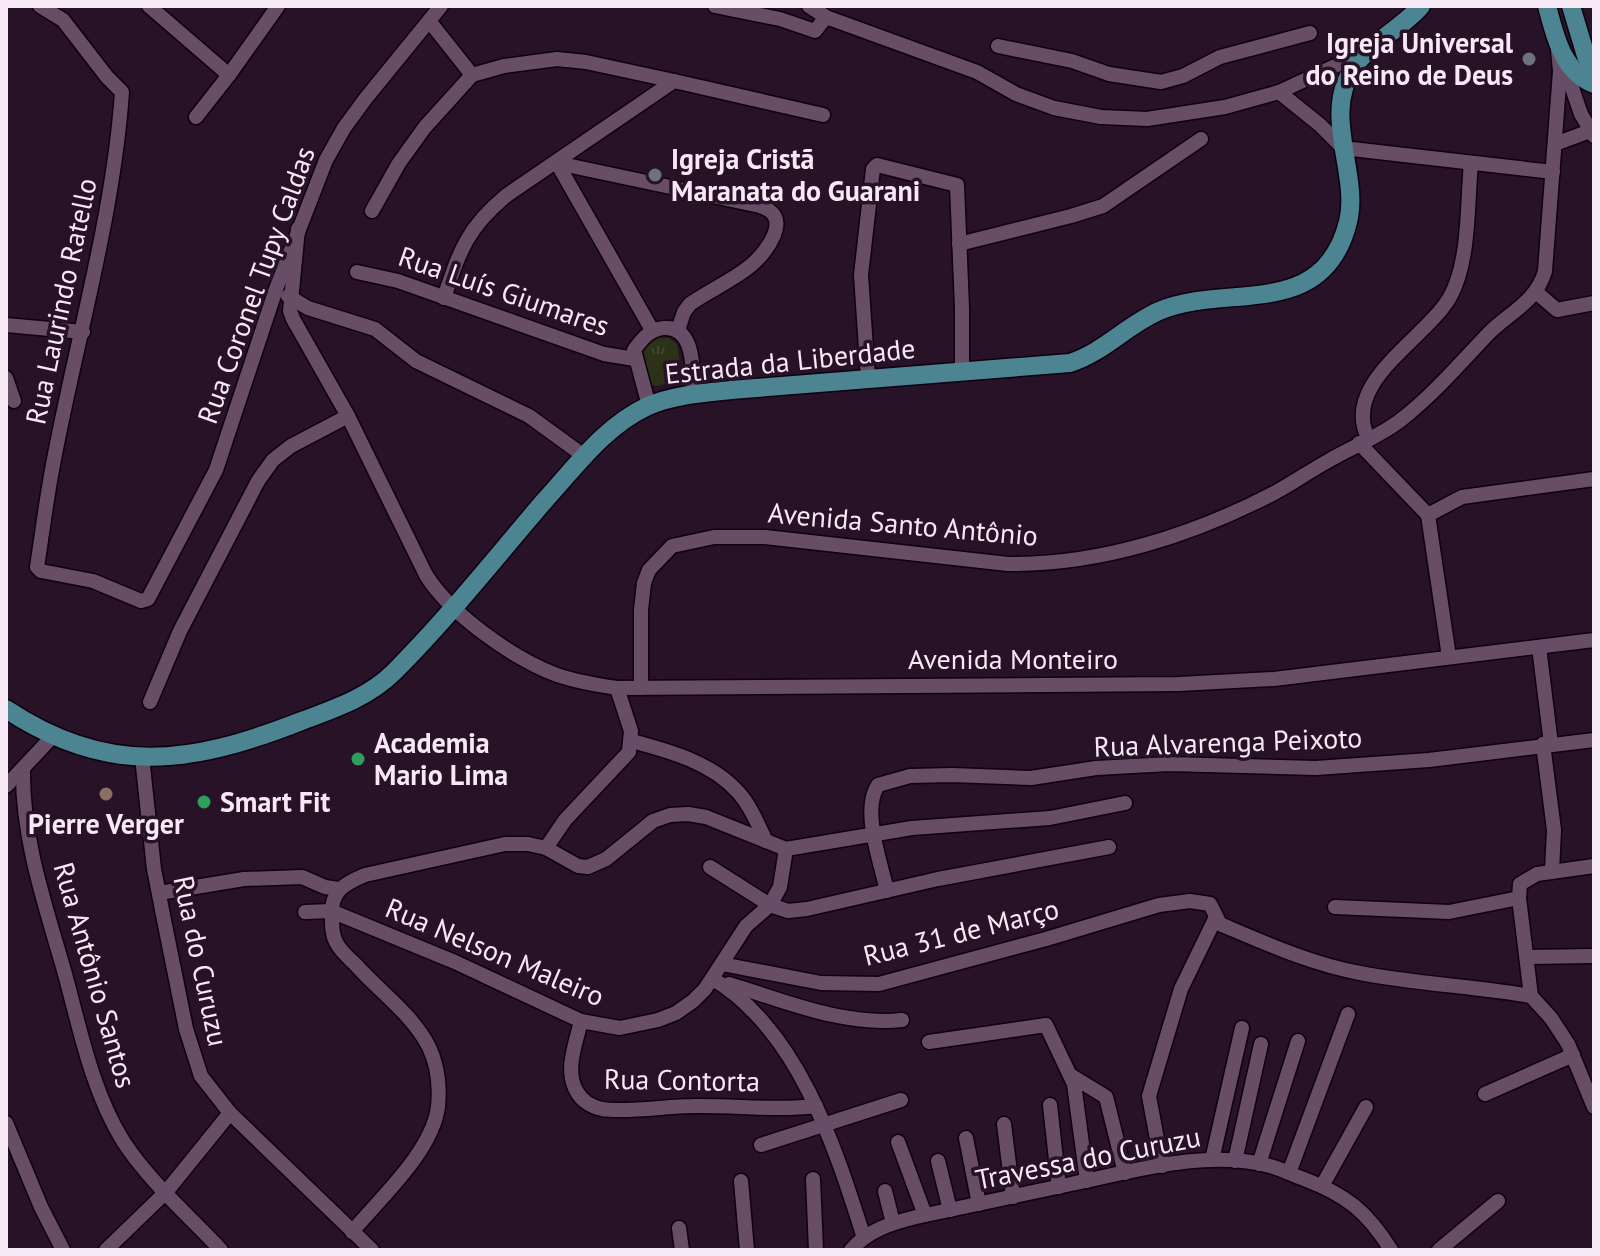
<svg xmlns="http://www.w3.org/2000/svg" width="1600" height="1256" font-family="'PT Sans',sans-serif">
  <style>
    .park { fill: url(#park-tufts) }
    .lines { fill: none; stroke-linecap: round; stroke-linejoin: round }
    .minor-casing { stroke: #0f0110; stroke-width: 17 }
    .major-casing { stroke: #0f0110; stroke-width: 21 }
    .minor { stroke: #674e66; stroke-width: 14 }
    .major { stroke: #4c8491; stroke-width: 18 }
    .worship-dot { fill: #6b7280; stroke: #271227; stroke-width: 3 }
    .leisure-dot { fill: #2e9e5b; stroke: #271227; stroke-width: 3 }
    .education-dot { fill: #8d6e63; stroke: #271227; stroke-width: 3 }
    .labels { text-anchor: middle; stroke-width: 7; stroke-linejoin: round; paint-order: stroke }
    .poi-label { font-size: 28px; font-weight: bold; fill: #f7e8f6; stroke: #271227; text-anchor: start }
    .street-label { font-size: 28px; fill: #f7e8f6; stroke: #271227 }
  </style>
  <defs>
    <pattern id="park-tufts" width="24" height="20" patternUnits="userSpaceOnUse" patternTransform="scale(2)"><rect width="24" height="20" fill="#2b3217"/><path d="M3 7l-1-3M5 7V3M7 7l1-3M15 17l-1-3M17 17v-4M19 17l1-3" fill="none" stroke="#40462e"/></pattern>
  </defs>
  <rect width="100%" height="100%" fill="#271227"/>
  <path class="park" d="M660 338H669L677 344 682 375 678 381 657 386 649 384C644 364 635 345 660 338Z"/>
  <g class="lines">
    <defs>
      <g id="minor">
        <path d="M40 6 63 20 107 77 122 92C113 220 75 344 52 470 46 502 42 535 37 567L41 571 93 581 141 601 148 599 216 470 276 289 326 160 344 128 366 98 441 6"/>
        <path d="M149 6 229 75"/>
        <path d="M715 6 780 19 815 31 826 17"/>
        <path d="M809 6 826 17 977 72 1016 94 1054 108 1101 117 1147 119 1225 107 1279 92 1363 53"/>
        <path d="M430 22 472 75"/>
        <path d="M998 46 1072 61 1109 74 1161 82 1183 76 1220 57 1310 33"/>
        <path d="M1564 65 1581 114 1594 136"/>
        <path d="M1279 92 1320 125 1343 148 1553 172"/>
        <path d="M196 117 229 75 278 6"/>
        <path d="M1555 144 1590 131"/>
        <path d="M557 163 760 206C775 211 780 220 774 235 758 272 721 282 690 304L684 312 678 330"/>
        <path d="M557 163 652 330"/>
        <path d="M372 211 399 163 425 127 472 75 504 66 557 59 586 62 674 81"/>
        <path d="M298 229 290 311 293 319 348 416 426 575C450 614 514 659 557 675 577 682 597 685 617 688L1179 684 1274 679 1594 640"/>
        <path d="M959 244 1071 216 1103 206 1201 139"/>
        <path d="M357 272 398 281 604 354 635 359"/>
        <path d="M1536 292 1557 310 1594 303"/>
        <path d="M288 296 308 308 375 329 416 361 529 416 584 456"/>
        <path d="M444 298C460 250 467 228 507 195L674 81 823 115"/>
        <path d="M6 325 83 332"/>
        <path d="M6 378 14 401"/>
        <path d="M868 378 861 275 873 169 877 165 957 185 962 308V372"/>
        <path d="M649 406 634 350C642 339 650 329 664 328 696 326 692 372 695 394"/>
        <path d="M1368 438C1341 382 1425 340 1450 297 1470 261 1467 204 1471 163"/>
        <path d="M1359 443 1428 515"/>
        <path d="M1428 515 1462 497 1594 479"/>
        <path d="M1428 515 1449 657"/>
        <path d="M1539 647 1551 744"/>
        <path d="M641 688V610L644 583 649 570 672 546 714 537H765L1008 564C1100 565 1194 535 1276 492 1294 482 1310 471 1328 461 1352 447 1381 436 1402 419 1434 394 1461 362 1489 333 1509 313 1537 301 1545 271L1560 71 1558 50"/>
        <path d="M150 702 180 631 258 481 273 460 291 446 348 416"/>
        <path d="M632 741C669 751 711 762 738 792 751 806 758 825 766 841"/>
        <path d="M1543 744 1554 830 1552 871"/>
        <path d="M142 757 154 869 164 920 186 1029 201 1076 230 1113 372 1250"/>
        <path d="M23 770C22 840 46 907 65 974 80 1029 92 1091 123 1141 149 1181 188 1215 221 1250"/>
        <path d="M6 786 53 736"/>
        <path d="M546 848 565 820 629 752 631 731 617 688"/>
        <path d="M710 867 770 905 788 911 807 909 938 879 1109 847"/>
        <path d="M887 891C881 863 861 810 878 785L910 776 952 775 1031 778 1096 768 1169 764 1316 768 1429 760 1594 740"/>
        <path d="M159 893 244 879 302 877 325 887 338 889"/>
        <path d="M1519 898 1531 996 1551 1018 1568 1044 1594 1107"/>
        <path d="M1335 907 1449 912 1519 898 1520 884 1537 874 1594 866"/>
        <path d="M305 912 331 911 455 962 581 1021 620 1028 658 1020 676 1013 693 1001 705 989 746 926 770 905 780 887 786 849"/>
        <path d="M1527 957 1594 956"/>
        <path d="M722 964 821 983 879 984 1046 939 1159 905 1190 901 1210 904 1220 924C1265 943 1311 964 1360 973 1416 984 1474 986 1531 996"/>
        <path d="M713 979C799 1031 835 1147 864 1238"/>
        <path d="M729 984C785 1001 842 1026 902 1020"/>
        <path d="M581 1021C576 1043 564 1071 577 1092 582 1101 592 1107 602 1109 625 1113 668 1106 693 1106 734 1105 775 1111 816 1106"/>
        <path d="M929 1042 1046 1025 1074 1084 1087 1181"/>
        <path d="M1070 1075 1106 1097 1125 1173"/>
        <path d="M1485 1094 1573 1055"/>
        <path d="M1050 1105 1059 1187"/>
        <path d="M6 1123 41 1207 63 1250"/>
        <path d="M1004 1124 1013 1197"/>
        <path d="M966 1138 979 1204"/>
        <path d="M898 1142 925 1215"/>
        <path d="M761 1145 901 1100"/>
        <path d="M1212 1160 1242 1028"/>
        <path d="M938 1161 950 1210"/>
        <path d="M1235 1161 1261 1044"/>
        <path d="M1259 1164 1298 1041"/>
        <path d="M1162 1166 1149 1096 1181 989 1215 919"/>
        <path d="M1289 1173 1348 1014"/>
        <path d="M813 1179 816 1250"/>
        <path d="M741 1181 747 1250"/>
        <path d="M1322 1186 1366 1107"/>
        <path d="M885 1191 893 1223"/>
        <path d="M679 1228 682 1250"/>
        <path d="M352 1232C380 1198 432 1152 438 1107 440 1087 438 1066 429 1047 413 1015 380 992 356 965 349 958 340 951 336 942 332 935 332 926 332 918 330 892 343 884 365 875L505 844H528L546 848 578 866 588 867 606 859 653 821 670 815 688 814 706 817 786 849 912 828 1050 818 1125 803"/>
        <path d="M106 1250 166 1192 230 1113"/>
        <path d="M851 1250C868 1230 892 1223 916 1217 968 1206 1020 1195 1071 1184 1135 1171 1205 1149 1270 1166 1281 1169 1293 1175 1304 1179 1346 1195 1367 1211 1391 1250"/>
        <path d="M1439 1250 1498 1201"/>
      </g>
      <g id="major">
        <path d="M1547 6C1555 36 1562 71 1594 84"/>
        <path d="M1571 6 1586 56 1594 70"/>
        <path d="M6 709C108 777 191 764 299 722 333 709 368 698 394 672 448 618 496 557 546 499 577 465 605 426 648 406 673 395 703 393 731 390L1070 363C1104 352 1127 325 1159 311 1227 282 1323 322 1348 222 1360 174 1321 115 1354 67 1371 42 1401 29 1421 6"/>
      </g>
    </defs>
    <use href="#minor" class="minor-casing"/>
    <use href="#major" class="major-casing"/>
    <use href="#minor" class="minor"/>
    <use href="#major" class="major"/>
  </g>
  <g class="worship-dot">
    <circle cx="1529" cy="59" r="8"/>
    <circle cx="655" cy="175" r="8"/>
  </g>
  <g class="leisure-dot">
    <circle cx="358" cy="759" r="8"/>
    <circle cx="204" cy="802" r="8"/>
  </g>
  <circle class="education-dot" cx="106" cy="794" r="8"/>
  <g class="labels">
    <g class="poi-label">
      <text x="1513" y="53" text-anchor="end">Igreja Universal<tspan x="1513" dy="32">do Reino de Deus</tspan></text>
      <text x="671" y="169">Igreja Cristã<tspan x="671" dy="32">Maranata do Guarani</tspan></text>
      <text x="374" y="753">Academia<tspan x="374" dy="32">Mario Lima</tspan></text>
      <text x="220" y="812">Smart Fit</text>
      <text x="106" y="834" text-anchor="middle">Pierre Verger</text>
    </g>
    <g class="street-label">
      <text transform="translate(256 285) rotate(-70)" y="10">Rua Coronel Tupy Caldas</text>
      <text transform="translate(504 291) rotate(19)" y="10">Rua Luís Giumares</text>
      <text transform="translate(61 301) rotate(-78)" y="10">Rua Laurindo Ratello</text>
      <text transform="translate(790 361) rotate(-6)" y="10">Estrada da Liberdade</text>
      <text transform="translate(903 524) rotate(5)" y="10">Avenida Santo Antônio</text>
      <text x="1013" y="669">Avenida Monteiro</text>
      <text transform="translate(1228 742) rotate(-2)" y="10">Rua Alvarenga Peixoto</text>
      <text transform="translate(961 932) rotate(-14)" y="10">Rua 31 de Março</text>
      <text transform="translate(495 952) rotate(23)" y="10">Rua Nelson Maleiro</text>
      <text transform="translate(201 961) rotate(78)" y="10">Rua do Curuzu</text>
      <text transform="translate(95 975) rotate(74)" y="10">Rua Antônio Santos</text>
      <text transform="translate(682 1080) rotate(1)" y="10">Rua Contorta</text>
      <text transform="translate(1088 1158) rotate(-11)" y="10">Travessa do Curuzu</text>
    </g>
  </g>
  <rect width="1600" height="1256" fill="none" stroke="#f7e8f6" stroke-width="16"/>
</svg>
